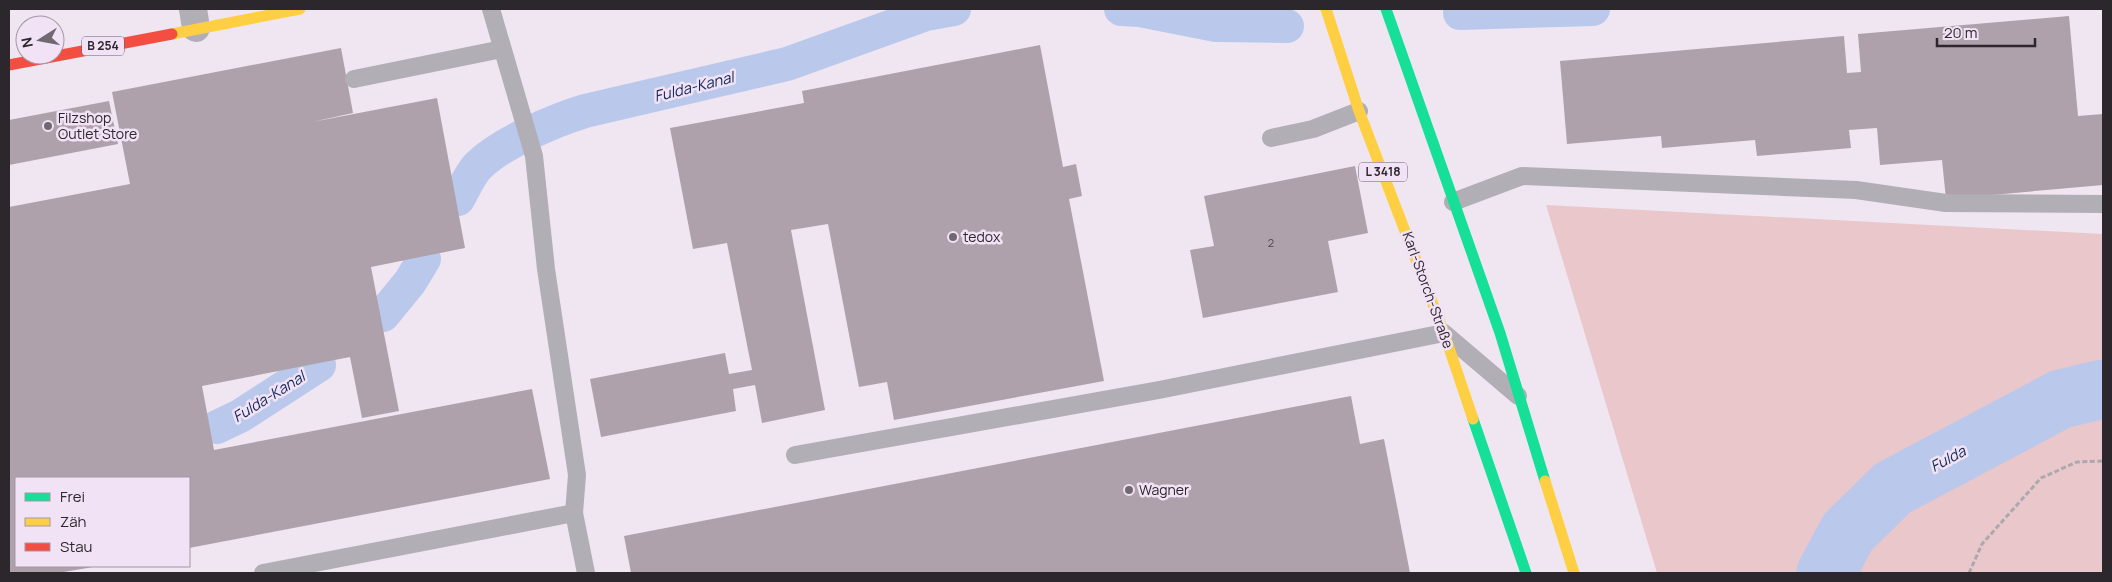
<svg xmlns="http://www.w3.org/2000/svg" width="2112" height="582" font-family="Manrope,sans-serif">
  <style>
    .green { fill: #eac7ca }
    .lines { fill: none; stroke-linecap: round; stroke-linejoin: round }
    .canal { stroke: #bac9eb; stroke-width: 34 }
    .river { stroke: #bac9eb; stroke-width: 59 }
    .building { fill: #afa1ab }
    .path { stroke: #aba8b0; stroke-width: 3; stroke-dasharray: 5 2.5; stroke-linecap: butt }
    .lane { stroke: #b1aeb6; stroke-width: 18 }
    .street { stroke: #b1aeb6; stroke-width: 28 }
    .fast { stroke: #16e098; stroke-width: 11 }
    .slow { stroke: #ffcf43; stroke-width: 11 }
    .jam { stroke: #f24e42; stroke-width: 11 }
    .poi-dot { fill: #706972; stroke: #f2e2f5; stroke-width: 2 }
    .labels { text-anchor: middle; stroke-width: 5; stroke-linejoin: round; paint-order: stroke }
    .number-label { font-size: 11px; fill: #4d454c }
    .shield { fill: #f2e2f5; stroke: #675e69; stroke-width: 1 }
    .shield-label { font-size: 12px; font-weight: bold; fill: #2c262d }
    .poi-label { font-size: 14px; fill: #2c262d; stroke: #f2e2f5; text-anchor: start }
    .street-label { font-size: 14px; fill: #2c262d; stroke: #f2e2f5 }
    .water-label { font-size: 15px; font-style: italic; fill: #0d265b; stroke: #f2e2f5 }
  </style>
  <rect width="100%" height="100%" fill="#efe6f1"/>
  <path class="green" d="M1546 205 2103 234V573H1657Z"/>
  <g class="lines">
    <g class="canal">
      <path d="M1121 9 1140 10 1216 25 1287 26"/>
      <path d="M1460 13 1593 9"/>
      <path d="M458 199C464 189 470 174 478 166 501 143 553 121 585 111L787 64 926 14 954 9"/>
      <path d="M383 315 410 282 424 259"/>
      <path d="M217 427 240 416 319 365"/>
    </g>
    <path class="river" d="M1826 573 1848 532 1893 488 2061 399 2103 389"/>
  </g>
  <g class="building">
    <path d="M2069 16 2078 116 2103 114V185L1946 199 1942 160 1880 165 1877 128 1849 130 1851 148 1757 156 1755 140 1662 148 1661 136 1567 144 1560 61 1844 36 1847 73 1861 72 1858 34Z"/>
    <path d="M1040 45 1063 167 1076 164 1082 196 1069 199 1104 381 894 420 887 382 859 387 828 224 791 230 825 410 762 423 755 385 733 389 736 411 601 437 590 379 725 353 729 374 752 370 727 243 693 249 670 128 804 103 802 91Z"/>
    <path d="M341 48 353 113 312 122 437 98 465 248 371 267 399 411 362 418 350 357 202 386 214 450 532 389 550 479 189 548V478H16V566L93 567 58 573H9V207L130 184 112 92Z"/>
    <path d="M109 101 118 144 9 165V120Z"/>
    <path d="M1355 166 1368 233 1328 241 1338 292 1203 318 1190 250 1214 246 1204 196Z"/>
    <path d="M1351 396 1360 444 1384 439 1410 573H631L624 536Z"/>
  </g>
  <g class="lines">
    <path class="path" d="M1969 573 1982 544 2041 478 2077 462 2103 461"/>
    <g class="lane">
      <path d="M491 9 534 156 546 269 577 475 574 513 586 573"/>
      <path d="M354 79 502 49"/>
      <path d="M1271 138 1313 129 1359 111"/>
      <path d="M1453 202 1522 176 1856 190 1946 203 2103 204"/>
      <path d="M795 455 1159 390 1444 333 1518 396"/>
      <path d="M263 573 574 513"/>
    </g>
    <path class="street" d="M193 9 196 28"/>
    <g class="fast">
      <path d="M1386 9 1500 333 1545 481"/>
      <path d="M1473 419 1526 573"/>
    </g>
    <g class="slow">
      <path d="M1326 9 1359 111 1444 333 1473 419"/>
      <path d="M172 34 300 9"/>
      <path d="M1545 481 1574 573"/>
    </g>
    <path class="jam" d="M9 65 172 34"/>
  </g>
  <g class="poi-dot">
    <circle cx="48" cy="126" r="5"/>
    <circle cx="953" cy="237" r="5"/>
    <circle cx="1129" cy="490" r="5"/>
  </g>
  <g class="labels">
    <g class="number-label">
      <text x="1271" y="247">2</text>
    </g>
    <g class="shield">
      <rect x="82" y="36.5" width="42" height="19" rx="4"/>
      <rect x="1359" y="162.5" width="48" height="19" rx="4"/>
    </g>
    <g class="shield-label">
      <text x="103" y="50">B 254</text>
      <text x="1383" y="176">L 3418</text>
    </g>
    <g class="poi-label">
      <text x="58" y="123">Filzshop<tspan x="58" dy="16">Outlet Store</tspan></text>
      <text x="963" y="242">tedox</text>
      <text x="1139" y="495">Wagner</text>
    </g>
    <g class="street-label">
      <text transform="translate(1428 290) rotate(70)" y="5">Karl-Storch-Straße</text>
    </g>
    <g class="water-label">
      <text transform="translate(694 87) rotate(-14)" y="5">Fulda-Kanal</text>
      <text transform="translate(269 397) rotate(-32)" y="5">Fulda-Kanal</text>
      <text transform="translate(1948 459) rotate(-28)" y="5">Fulda</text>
    </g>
  </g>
  <rect width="2112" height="582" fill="none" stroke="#2c262d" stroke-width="20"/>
  <rect x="15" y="477" width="175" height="90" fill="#f2e2f5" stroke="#a397a5"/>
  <rect x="25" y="493" width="25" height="8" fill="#16e098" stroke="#a397a5"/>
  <text x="60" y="502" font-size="15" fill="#2c262d">Frei</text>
  <rect x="25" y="518" width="25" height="8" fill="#ffcf43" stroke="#a397a5"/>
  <text x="60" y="527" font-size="15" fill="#2c262d">Zäh</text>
  <rect x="25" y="543" width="25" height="8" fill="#f24e42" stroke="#a397a5"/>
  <text x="60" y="552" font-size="15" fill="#2c262d">Stau</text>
  <g transform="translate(40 40) rotate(259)"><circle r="24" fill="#f2e2f5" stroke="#a397a5"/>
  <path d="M0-4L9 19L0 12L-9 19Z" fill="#706972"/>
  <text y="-8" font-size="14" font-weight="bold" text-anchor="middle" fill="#2c262d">N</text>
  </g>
  <path d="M1937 38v8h98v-8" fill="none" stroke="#2c262d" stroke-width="2.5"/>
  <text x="1944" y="38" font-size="15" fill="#2c262d" stroke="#f2e2f5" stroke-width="4" paint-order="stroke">20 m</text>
</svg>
